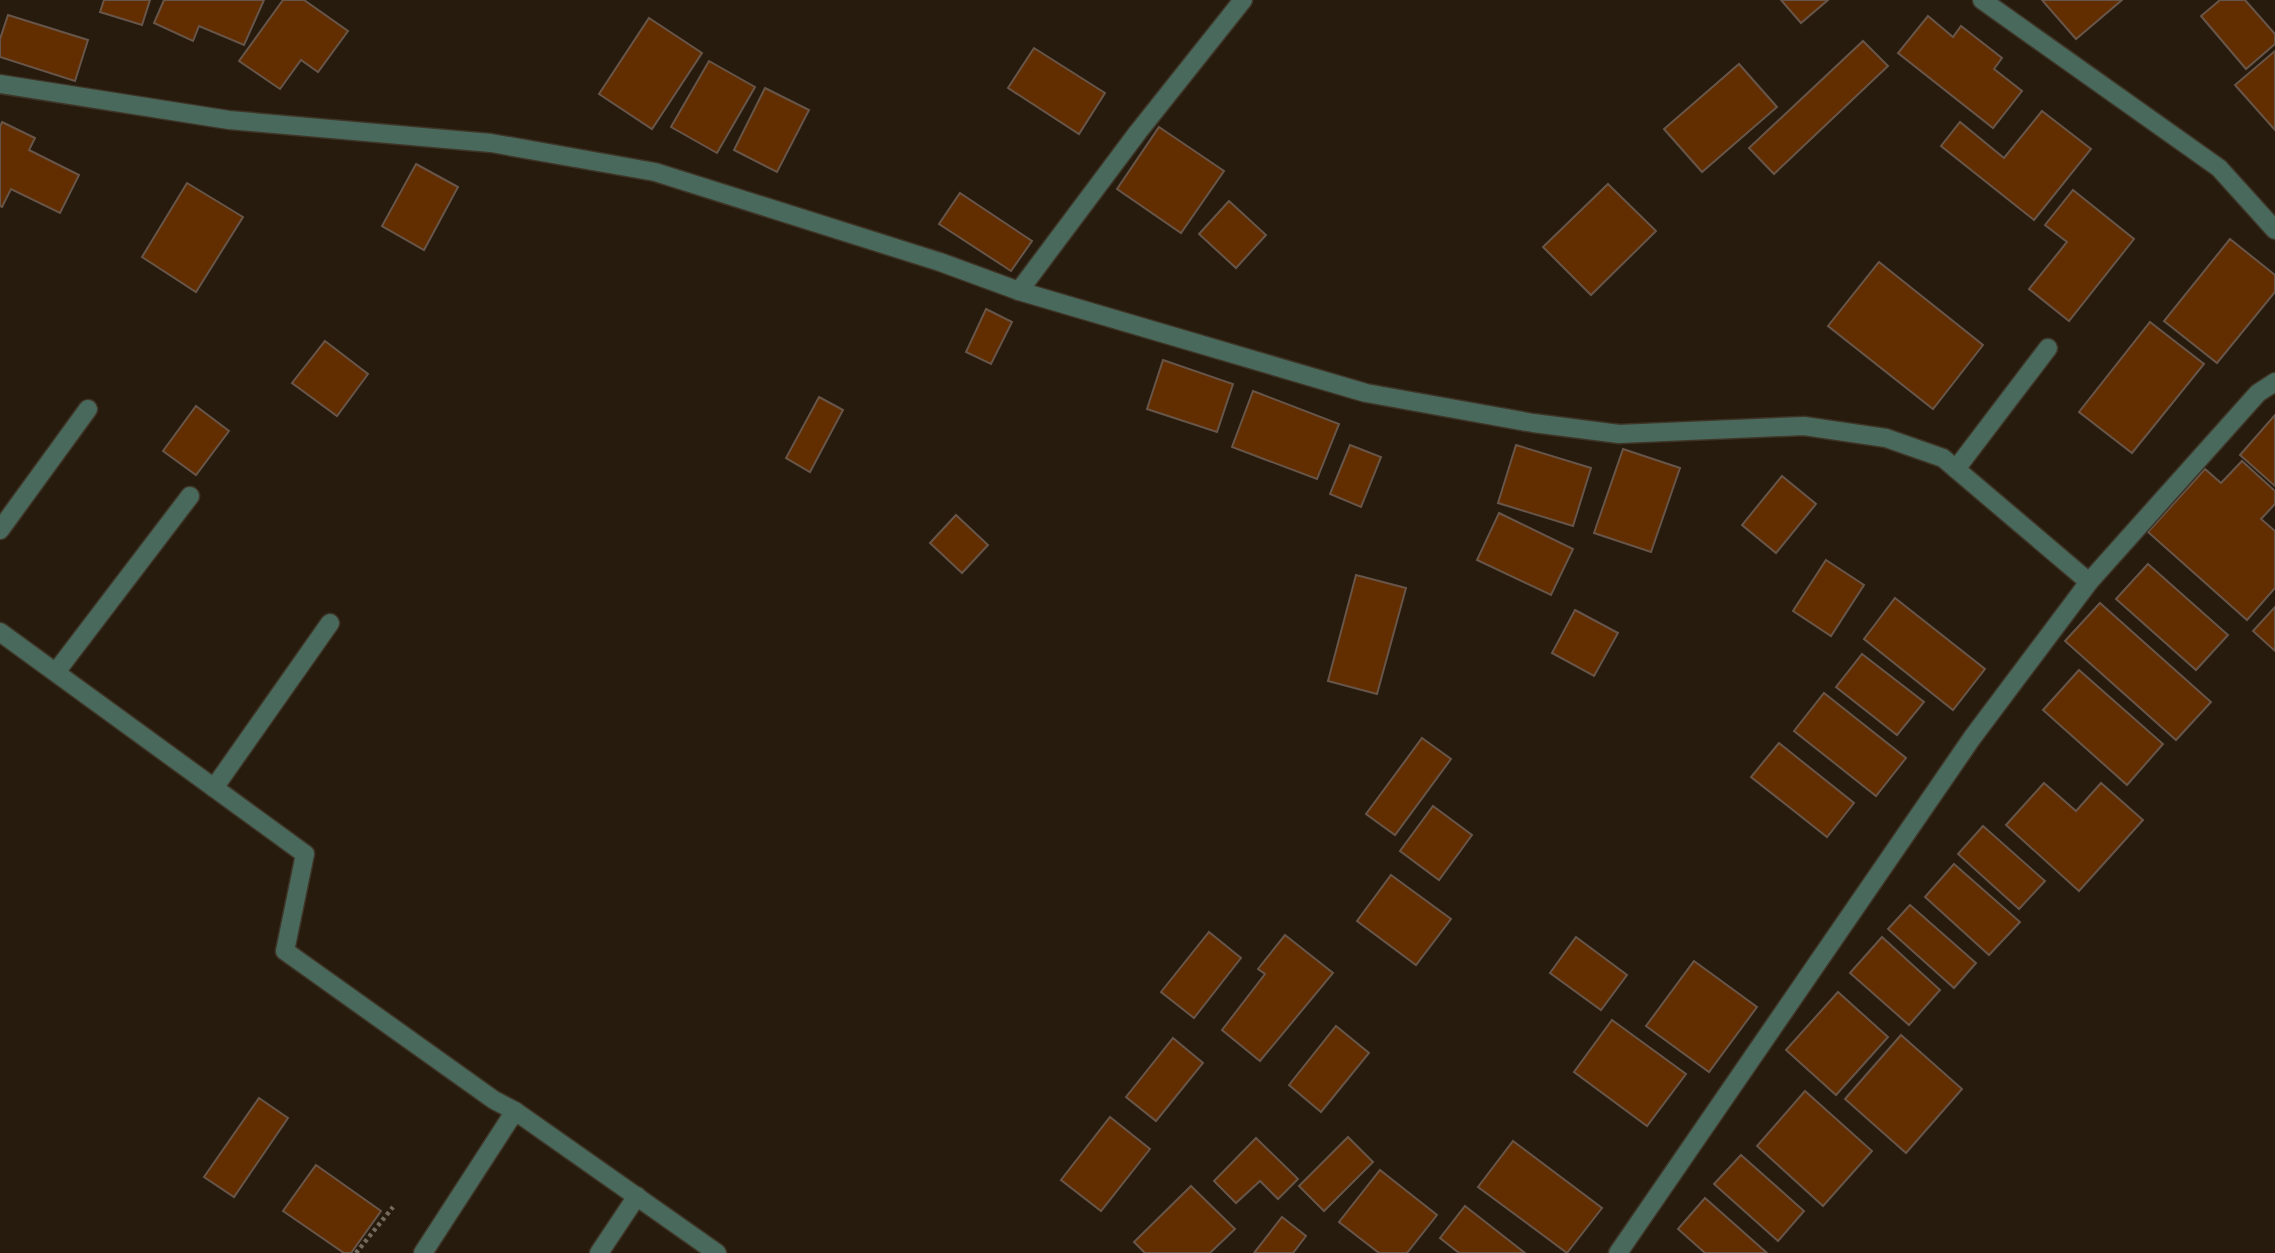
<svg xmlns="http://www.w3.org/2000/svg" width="2275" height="1253" font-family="Inter,sans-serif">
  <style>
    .building { fill: #622e00; stroke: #685549; stroke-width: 2 }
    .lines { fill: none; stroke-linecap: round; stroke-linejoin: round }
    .minor-casing { stroke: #3f3527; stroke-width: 21 }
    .path { stroke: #746a5e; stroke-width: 4.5; stroke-dasharray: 3.5 3.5; stroke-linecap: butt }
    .minor { stroke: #49695d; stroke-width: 18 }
  </style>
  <rect width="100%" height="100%" fill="#261b0c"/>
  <g class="building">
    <path d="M104 0H150L142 25 100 12Z"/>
    <path d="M164 0H264L244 45 199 26 193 41 154 23Z"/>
    <path d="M283 0H304L348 31 318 72 301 60 280 89 239 61Z"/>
    <path d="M1781 0H1828L1801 23Z"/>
    <path d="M2042 0H2122L2076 39Z"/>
    <path d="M2220 0H2245L2275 34V44L2246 69 2201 16Z"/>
    <path d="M8 15 88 40 75 81 0 57V39Z"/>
    <path d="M1928 16 1953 37 1961 26 2002 58 1994 69 2022 91 1993 128 1898 53Z"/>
    <path d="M649 18 702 53 652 129 599 94Z"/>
    <path d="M1863 41 1888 66 1774 174 1749 148Z"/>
    <path d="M1034 48 1105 93 1079 134 1008 88Z"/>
    <path d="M2275 51V130L2235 85Z"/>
    <path d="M709 61 755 87 717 153 671 127Z"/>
    <path d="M1739 64 1777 107 1702 172 1664 129Z"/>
    <path d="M765 88 809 110 777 172 734 150Z"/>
    <path d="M2042 111 2091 149 2034 220 1941 146 1960 122 2004 158Z"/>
    <path d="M2 122 35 138 29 150 79 175 60 213 11 189 2 207 0 206V127Z"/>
    <path d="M1159 127 1224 171 1181 233 1117 189Z"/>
    <path d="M416 164 458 187 424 250 382 226Z"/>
    <path d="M187 183 243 217 196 292 142 257Z"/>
    <path d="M1608 184 1656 231 1591 295 1543 247Z"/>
    <path d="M2073 190 2134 239 2069 321 2029 289 2067 242 2045 225Z"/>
    <path d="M960 193 1032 241 1011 271 939 224Z"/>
    <path d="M1229 201 1266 235 1236 268 1199 234Z"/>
    <path d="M2230 239 2275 275V292L2217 363 2164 321Z"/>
    <path d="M1879 262 1983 345 1933 409 1828 326Z"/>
    <path d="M986 309 1012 322 991 364 966 352Z"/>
    <path d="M2150 322 2204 364 2132 453 2079 412Z"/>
    <path d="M325 341 368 374 337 416 292 383Z"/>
    <path d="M1163 360 1233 384 1217 432 1147 409Z"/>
    <path d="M1253 391 1339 424 1317 479 1232 447Z"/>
    <path d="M819 397 843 410 810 472 786 458Z"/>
    <path d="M196 406 229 431 196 475 163 451Z"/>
    <path d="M2275 415V486L2240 455Z"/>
    <path d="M1350 445 1381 457 1361 507 1330 494Z"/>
    <path d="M1516 445 1591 468 1573 526 1498 503Z"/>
    <path d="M1623 449 1680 468 1651 552 1594 533Z"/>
    <path d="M2242 461 2275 491V504L2261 519 2275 531V588L2247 620 2148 532 2205 469 2221 483Z"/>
    <path d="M1782 476 1816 504 1776 553 1742 525Z"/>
    <path d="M1499 513 1573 549 1551 595 1477 560Z"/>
    <path d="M956 515 988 545 962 573 930 543Z"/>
    <path d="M1826 560 1864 585 1831 636 1793 611Z"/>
    <path d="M2148 564 2228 635 2196 670 2116 599Z"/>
    <path d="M1356 575 1406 588 1377 694 1328 681Z"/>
    <path d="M1895 598 1985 669 1953 710 1864 639Z"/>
    <path d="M2100 603 2211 702 2176 740 2065 641Z"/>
    <path d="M2275 607V651L2253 631Z"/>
    <path d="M1575 610 1618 633 1594 676 1552 653Z"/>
    <path d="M1862 654 1924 702 1897 735 1836 687Z"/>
    <path d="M2079 670 2163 744 2127 785 2043 710Z"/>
    <path d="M1824 693 1906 758 1876 796 1794 731Z"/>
    <path d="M1422 738 1451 759 1395 835 1366 814Z"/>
    <path d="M1779 743 1854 803 1827 837 1751 777Z"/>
    <path d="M2044 783 2076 811 2101 783 2143 820 2079 891 2006 825Z"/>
    <path d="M1433 806 1472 835 1439 880 1400 851Z"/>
    <path d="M1983 826 2045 881 2019 909 1958 854Z"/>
    <path d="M1954 864 2020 922 1989 955 1925 897Z"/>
    <path d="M1391 875 1451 919 1416 965 1357 921Z"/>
    <path d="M1910 905 1976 963 1954 988 1888 929Z"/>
    <path d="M1209 932 1241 958 1194 1018 1161 992Z"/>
    <path d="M1285 935 1333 973 1260 1061 1222 1030 1265 974 1258 969Z"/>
    <path d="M1576 937 1627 975 1601 1010 1550 973Z"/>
    <path d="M1882 937 1940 990 1909 1025 1850 973Z"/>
    <path d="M1694 961 1757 1007 1709 1072 1646 1026Z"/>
    <path d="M1838 992 1888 1037 1836 1095 1786 1050Z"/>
    <path d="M1612 1020 1686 1074 1647 1126 1574 1072Z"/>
    <path d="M1336 1026 1369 1053 1321 1112 1289 1085Z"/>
    <path d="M1901 1035 1962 1089 1906 1153 1845 1099Z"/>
    <path d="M1173 1038 1203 1063 1156 1121 1126 1097Z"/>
    <path d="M1805 1091 1872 1151 1823 1206 1757 1146Z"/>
    <path d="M259 1098 288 1118 234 1197 204 1177Z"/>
    <path d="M1110 1117 1150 1149 1101 1211 1061 1180Z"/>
    <path d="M1348 1137 1373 1162 1324 1211 1299 1186Z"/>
    <path d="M1256 1138 1298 1179 1278 1199 1260 1181 1236 1203 1214 1181Z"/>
    <path d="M1513 1141 1602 1208 1567 1253 1478 1187Z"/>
    <path d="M1741 1155 1804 1211 1778 1241 1714 1184Z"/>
    <path d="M316 1165 381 1211 351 1253H344L283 1211Z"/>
    <path d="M1380 1170 1437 1215 1407 1253H1379L1339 1222Z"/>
    <path d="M1191 1186 1235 1229 1210 1253H1145L1134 1242Z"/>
    <path d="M1705 1198 1767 1253H1705L1678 1229Z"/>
    <path d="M1465 1206 1525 1253H1459L1440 1238Z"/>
    <path d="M1282 1217 1306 1236 1293 1253H1254Z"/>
  </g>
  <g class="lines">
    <defs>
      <g id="minor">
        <path d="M1982 0 2219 168 2275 230"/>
        <path d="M0 84 229 120 491 143 655 172 940 262 1019 291 1366 393 1533 423 1619 434 1804 426 1886 438 1943 458 2089 582"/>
        <path d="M1019 291 1138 132 1243 0"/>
        <path d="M1956 469 2048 348"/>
        <path d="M0 530 88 409"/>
        <path d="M0 632 305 854 285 951 494 1100 515 1111"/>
        <path d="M56 672 190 496"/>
        <path d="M214 788 330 623"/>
        <path d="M423 1253 515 1111 717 1253"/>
        <path d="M599 1253 637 1196"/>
        <path d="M1618 1253 1972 738 2089 582 2258 393 2275 382"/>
      </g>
    </defs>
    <use href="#minor" class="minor-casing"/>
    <path class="path" d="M356 1253 393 1207"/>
    <use href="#minor" class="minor"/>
  </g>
</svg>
